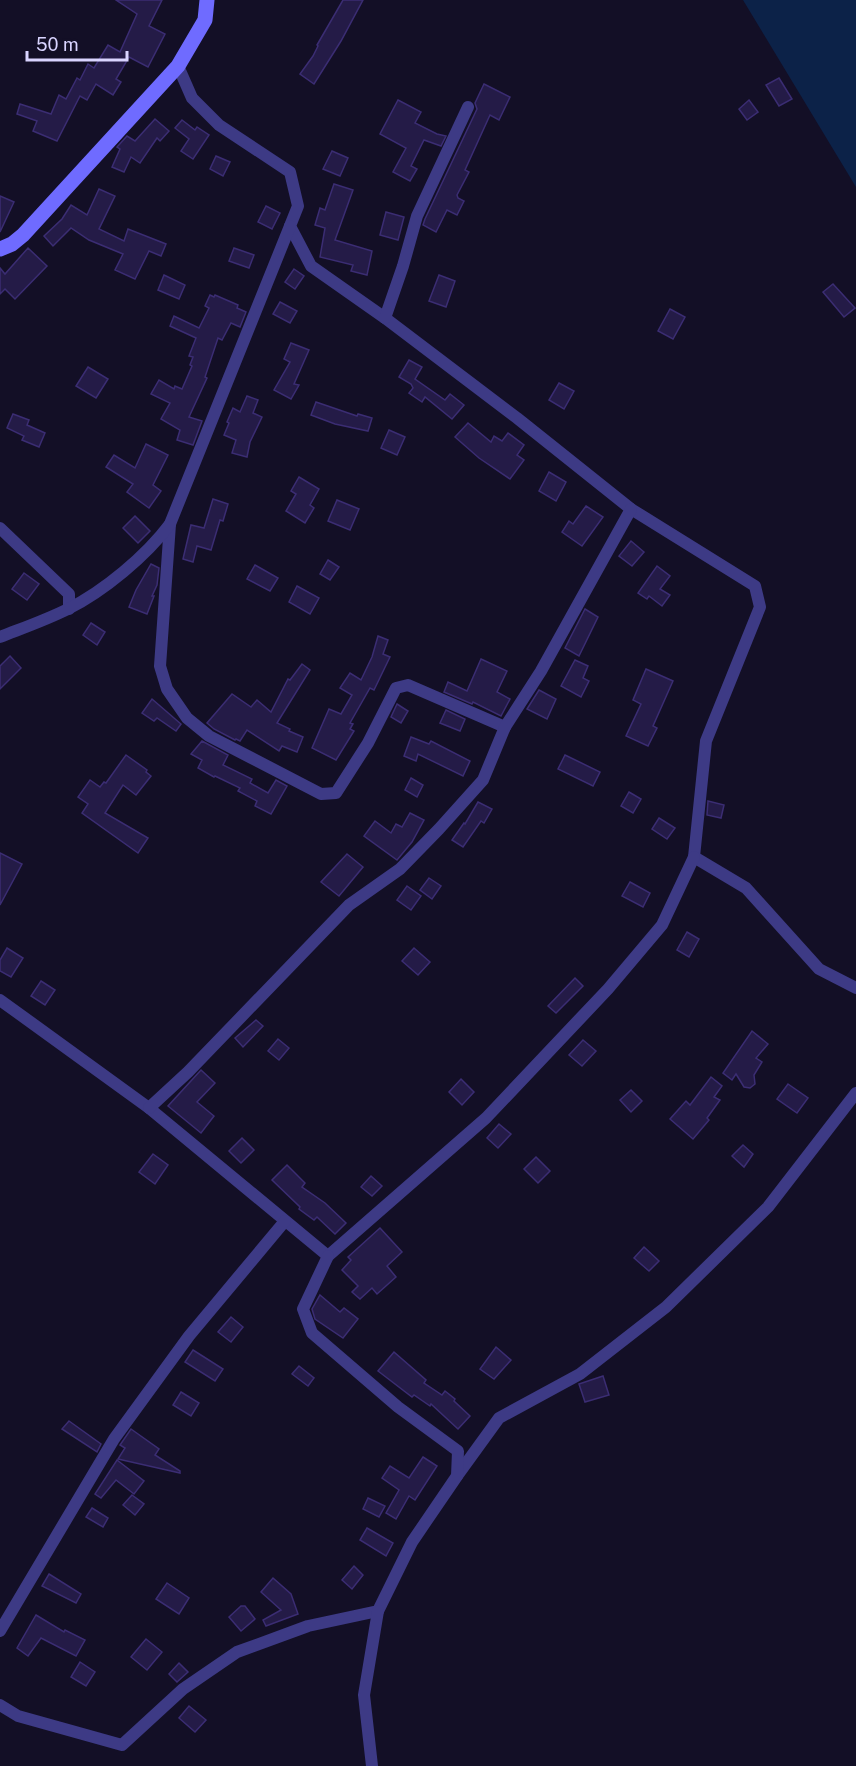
<svg xmlns="http://www.w3.org/2000/svg" width="856" height="1766" font-family="'Public Sans',sans-serif">
  <style>
    .water { fill: #0c2248 }
    .building { fill: #241b47; stroke: #3b2d73; stroke-width: 1.5 }
    .lines { fill: none; stroke-linecap: round; stroke-linejoin: round }
    .street { stroke: #3d3a85; stroke-width: 12 }
    .secondary { stroke: #6f6bff; stroke-width: 15 }
  </style>
  <rect width="100%" height="100%" fill="#130f26"/>
  <path class="water" d="M743 0H856V187Z"/>
  <g class="building">
    <path d="M116 0H162L149 26 165 34 148 67 129 57 116 79 121 82 113 95 96 84 87 100 80 96 57 141 33 131 37 121 17 114 20 104 51 114 59 95 66 99 77 78 80 80 88 64 94 68 108 45 120 52 137 14Z"/>
    <path d="M343 0H363L341 41 314 84 300 74 313 56 318 46 317 45Z"/>
    <path d="M779 78 792 99 779 106 766 85Z"/>
    <path d="M484 84 510 97 499 120 490 115 465 170 469 172 457 195 458 198 464 201 457 215 447 210 436 232 423 225 425 219 477 109 475 103Z"/>
    <path d="M398 100 421 112 415 123 437 134 446 136 441 146 424 140 411 166 417 169 410 181 393 172 406 148 380 134Z"/>
    <path d="M749 100 758 112 747 120 739 109Z"/>
    <path d="M155 119 169 131 160 141 157 138 140 163 131 157 124 172 112 167 120 149 117 147 127 136 135 141Z"/>
    <path d="M182 120 195 130 197 127 209 135 193 159 181 151 189 139 175 128Z"/>
    <path d="M332 151 348 158 340 176 323 169Z"/>
    <path d="M216 156 230 162 223 176 210 169Z"/>
    <path d="M334 184 353 190 335 240 372 251 367 275 351 271 353 265 320 257 325 228 315 225 320 208 325 210Z"/>
    <path d="M99 189 115 196 99 229 124 241 128 229 166 244 161 256 149 251 135 279 115 270 123 254 89 240 71 228 53 246 44 236 62 219 71 205 87 215Z"/>
    <path d="M0 196 14 202 0 232Z"/>
    <path d="M266 206 280 213 272 229 258 222Z"/>
    <path d="M386 212 404 217 398 240 380 235Z"/>
    <path d="M28 248 47 266 15 299 5 289 0 294V268L5 274Z"/>
    <path d="M234 248 254 255 249 268 229 261Z"/>
    <path d="M294 269 304 276 295 289 285 282Z"/>
    <path d="M164 275 185 285 179 299 158 290Z"/>
    <path d="M439 275 455 281 446 307 429 301Z"/>
    <path d="M833 284 855 308 844 317 823 292Z"/>
    <path d="M210 295 214 297 215 295 238 305 237 308 246 312 240 327 231 323 222 340 218 338 205 377 207 378 189 417 202 421 193 445 177 440 180 430 161 419 170 403 151 394 159 380 174 389 175 386 182 389 192 366 190 365 193 357 189 356 196 338 170 326 174 316 199 328 209 308 205 306Z"/>
    <path d="M280 302 297 311 290 323 273 314Z"/>
    <path d="M670 309 685 317 673 339 658 331Z"/>
    <path d="M291 343 309 350 294 384 299 385 291 399 274 390 290 362 284 359Z"/>
    <path d="M409 360 422 367 415 379 445 400 450 394 464 405 452 419 425 397 422 402 409 393 413 388 411 384 399 377Z"/>
    <path d="M88 367 108 379 96 398 76 386Z"/>
    <path d="M559 383 574 391 564 409 549 400Z"/>
    <path d="M247 396 258 400 253 413 262 417 250 442 247 457 232 453 236 440 224 435 229 423 227 422 233 408 240 412Z"/>
    <path d="M316 402 357 416 358 414 372 418 368 431 335 424 311 415Z"/>
    <path d="M13 414 29 420 27 425 45 433 39 447 22 440 24 436 7 428Z"/>
    <path d="M468 423 491 442 494 436 502 441 508 433 524 445 517 455 524 460 510 479 479 458 455 437Z"/>
    <path d="M389 430 405 437 397 455 381 448Z"/>
    <path d="M146 444 168 455 153 485 161 491 149 508 127 492 133 484 106 467 114 455 135 468Z"/>
    <path d="M549 472 566 482 556 501 539 491Z"/>
    <path d="M299 477 319 489 310 505 314 508 305 523 286 511 296 494 291 491Z"/>
    <path d="M213 499 228 504 223 521 220 520 211 550 197 546 193 562 183 559 191 525 204 528Z"/>
    <path d="M337 500 359 509 350 530 328 521Z"/>
    <path d="M586 506 603 517 582 546 562 532 569 521 573 524Z"/>
    <path d="M135 516 150 531 138 543 123 528Z"/>
    <path d="M631 541 644 552 632 566 619 556Z"/>
    <path d="M328 560 339 567 330 580 320 574Z"/>
    <path d="M151 564 159 568 157 585 152 596H154L147 614 129 607 136 590Z"/>
    <path d="M255 565 278 578 270 591 247 579Z"/>
    <path d="M657 566 670 576 660 589 670 595 662 606 649 596 647 599 638 593Z"/>
    <path d="M24 573 39 584 27 600 12 589Z"/>
    <path d="M297 586 319 598 310 614 289 602Z"/>
    <path d="M585 609 598 617 579 656 565 648Z"/>
    <path d="M91 623 105 632 97 645 83 635Z"/>
    <path d="M378 636 388 640 383 654 390 657 374 690 370 688 350 723 353 724 350 729 354 731 336 760 312 748 329 709 341 714 352 695 340 688 350 673 361 680 372 657Z"/>
    <path d="M10 656 21 668 0 689V666Z"/>
    <path d="M481 659 507 671 497 692 510 699 501 716 473 702 472 704 444 692 448 682 467 691Z"/>
    <path d="M575 660 588 666 583 678 589 681 581 697 561 686Z"/>
    <path d="M302 664 310 670 277 723 290 729 289 731 303 737 297 752 282 746 279 751 247 730 240 741 236 739 235 740 214 729 207 723 232 694 251 707 257 700 271 712 288 679 290 680Z"/>
    <path d="M646 669 673 681 653 726 657 728 648 746 626 736 641 704 633 700Z"/>
    <path d="M539 690 556 699 547 719 527 709Z"/>
    <path d="M152 699 181 724 176 731 157 718 154 721 142 713Z"/>
    <path d="M397 704 408 711 401 723 391 717Z"/>
    <path d="M446 710 465 719 460 731 440 723Z"/>
    <path d="M411 737 429 744 431 741 470 761 463 776 418 754 416 761 404 756Z"/>
    <path d="M202 741 228 755 223 765 252 779 250 783 268 793 276 780 287 786 271 814 255 806 257 801 238 791 240 788 215 776 214 777 198 768 202 760 191 754Z"/>
    <path d="M126 755 147 770 146 772 151 776 136 795 123 785 105 813 148 838 138 853 82 813 88 804 78 797 90 780 100 787 104 782 106 783Z"/>
    <path d="M565 755 600 772 593 786 558 769Z"/>
    <path d="M411 778 423 785 417 797 405 790Z"/>
    <path d="M629 792 641 799 633 813 621 806Z"/>
    <path d="M708 801 724 805 721 818 707 815Z"/>
    <path d="M478 802 492 809 484 823 481 821 463 847 452 840 464 823 465 824Z"/>
    <path d="M410 813 424 820 412 842 397 860 364 836 375 821 391 833 396 824 402 827Z"/>
    <path d="M659 818 675 828 667 839 652 829Z"/>
    <path d="M0 853 22 864 0 905Z"/>
    <path d="M347 854 363 867 339 896 321 882Z"/>
    <path d="M429 878 441 886 432 899 420 890Z"/>
    <path d="M630 882 650 893 643 907 622 896Z"/>
    <path d="M407 886 421 896 411 910 397 900Z"/>
    <path d="M687 932 699 939 689 957 677 950Z"/>
    <path d="M7 948 23 958 11 977 0 971V960Z"/>
    <path d="M414 948 430 962 418 975 402 961Z"/>
    <path d="M575 978 583 986 556 1013 548 1006Z"/>
    <path d="M41 981 55 990 45 1005 31 996Z"/>
    <path d="M256 1020 263 1026 243 1047 235 1038Z"/>
    <path d="M752 1031 768 1044 756 1058 762 1062 754 1075 755 1084 750 1088 744 1087 736 1074 732 1080 723 1073Z"/>
    <path d="M278 1039 289 1048 279 1060 268 1051Z"/>
    <path d="M583 1040 596 1051 582 1066 569 1055Z"/>
    <path d="M201 1070 215 1083 197 1102 214 1116 201 1133 168 1106Z"/>
    <path d="M711 1077 722 1086 714 1097 720 1100 707 1118 709 1120 693 1139 670 1119 686 1101 690 1105Z"/>
    <path d="M461 1079 474 1092 462 1105 449 1092Z"/>
    <path d="M788 1084 808 1098 797 1113 777 1099Z"/>
    <path d="M631 1090 642 1101 631 1112 620 1100Z"/>
    <path d="M499 1124 511 1134 498 1148 487 1138Z"/>
    <path d="M242 1138 254 1150 241 1163 229 1151Z"/>
    <path d="M743 1145 753 1154 744 1167 732 1156Z"/>
    <path d="M153 1154 168 1165 155 1184 139 1172Z"/>
    <path d="M536 1157 550 1171 538 1183 524 1169Z"/>
    <path d="M287 1165 305 1183 302 1187 325 1203 346 1223 335 1234 317 1217 314 1220 299 1209 300 1207 272 1180Z"/>
    <path d="M371 1176 382 1186 372 1196 361 1187Z"/>
    <path d="M380 1228 402 1252 387 1266 396 1277 377 1294 372 1288 360 1299 352 1292 358 1286 342 1270 351 1260 348 1257Z"/>
    <path d="M644 1247 659 1261 649 1271 634 1258Z"/>
    <path d="M320 1295 340 1312 344 1308 358 1319 343 1338 315 1319 312 1309Z"/>
    <path d="M231 1317 243 1327 231 1342 218 1332Z"/>
    <path d="M496 1347 511 1360 494 1379 480 1369Z"/>
    <path d="M193 1350 223 1369 215 1381 185 1362Z"/>
    <path d="M394 1352 426 1380 424 1383 442 1395 445 1391 455 1399 454 1401 470 1416 458 1429 431 1404 430 1406 414 1395 412 1397 378 1371Z"/>
    <path d="M299 1366 314 1378 308 1386 292 1374Z"/>
    <path d="M603 1376 609 1395 585 1402 579 1384Z"/>
    <path d="M181 1392 199 1403 191 1416 173 1405Z"/>
    <path d="M69 1421 101 1444 97 1452 62 1429Z"/>
    <path d="M131 1429 159 1449 155 1455 180 1471V1473L118 1459 125 1448 120 1445Z"/>
    <path d="M423 1457 437 1466 415 1500 409 1496 396 1519 386 1513 399 1490 382 1478 390 1466 409 1478Z"/>
    <path d="M117 1460 144 1481 134 1494 116 1480 101 1498 95 1494Z"/>
    <path d="M132 1495 144 1504 135 1515 123 1505Z"/>
    <path d="M368 1498 385 1506 379 1517 363 1509Z"/>
    <path d="M92 1508 108 1518 103 1527 86 1517Z"/>
    <path d="M367 1528 393 1543 386 1556 360 1540Z"/>
    <path d="M354 1566 363 1575 352 1589 342 1580Z"/>
    <path d="M49 1574 81 1594 76 1603 42 1586Z"/>
    <path d="M273 1578 291 1594 298 1614 266 1626 263 1620 281 1610 261 1592Z"/>
    <path d="M167 1583 189 1598 179 1614 156 1599Z"/>
    <path d="M241 1606H245L255 1619 241 1631 229 1617Z"/>
    <path d="M36 1615 64 1632 65 1630 85 1640 76 1656 41 1638 28 1656 17 1648Z"/>
    <path d="M146 1639 162 1652 147 1670 131 1657Z"/>
    <path d="M80 1662 95 1672 86 1686 71 1677Z"/>
    <path d="M179 1663 188 1672 177 1682 169 1674Z"/>
    <path d="M189 1706 206 1720 195 1732 179 1718Z"/>
  </g>
  <g class="lines">
    <g class="street">
      <path d="M178 66 192 98 219 125 290 172 298 206 290 226 311 266 385 318 517 418 631 509 755 586 760 607 706 741 694 857 746 888 819 969 856 988"/>
      <path d="M385 318 403 266 417 216 468 107"/>
      <path d="M170 524 160 666 167 689 187 718 209 736 321 794 336 793 368 743 396 688 408 685 505 727"/>
      <path d="M0 528 69 594V609"/>
      <path d="M0 637C23 628 46 620 68 609 104 591 146 556 170 524L290 226"/>
      <path d="M0 1000 149 1108 328 1256 486 1118 608 989 662 925 694 857"/>
      <path d="M149 1108 188 1072 349 905 400 869 439 829 483 780 505 727 541 671 631 509"/>
      <path d="M457 1476 499 1418 580 1374 666 1307 768 1207 856 1093"/>
      <path d="M0 1631 114 1439 189 1336 285 1221"/>
      <path d="M0 1705 18 1716 122 1745 183 1689 237 1652 308 1626 378 1611 412 1542 457 1476 458 1451 398 1407 312 1333 303 1309 328 1256"/>
      <path d="M372 1766 364 1695 378 1611"/>
    </g>
    <path class="secondary" d="M0 249 12 244 23 235 178 66 205 20 207 0"/>
  </g>
  <path d="M27 51v9h100v-9" fill="none" stroke="#d9d4ff" stroke-width="3"/>
  <text x="36" y="51" font-size="18" fill="#d9d4ff" stroke="#130f26" stroke-width="4.5" paint-order="stroke">50 m</text>
</svg>
